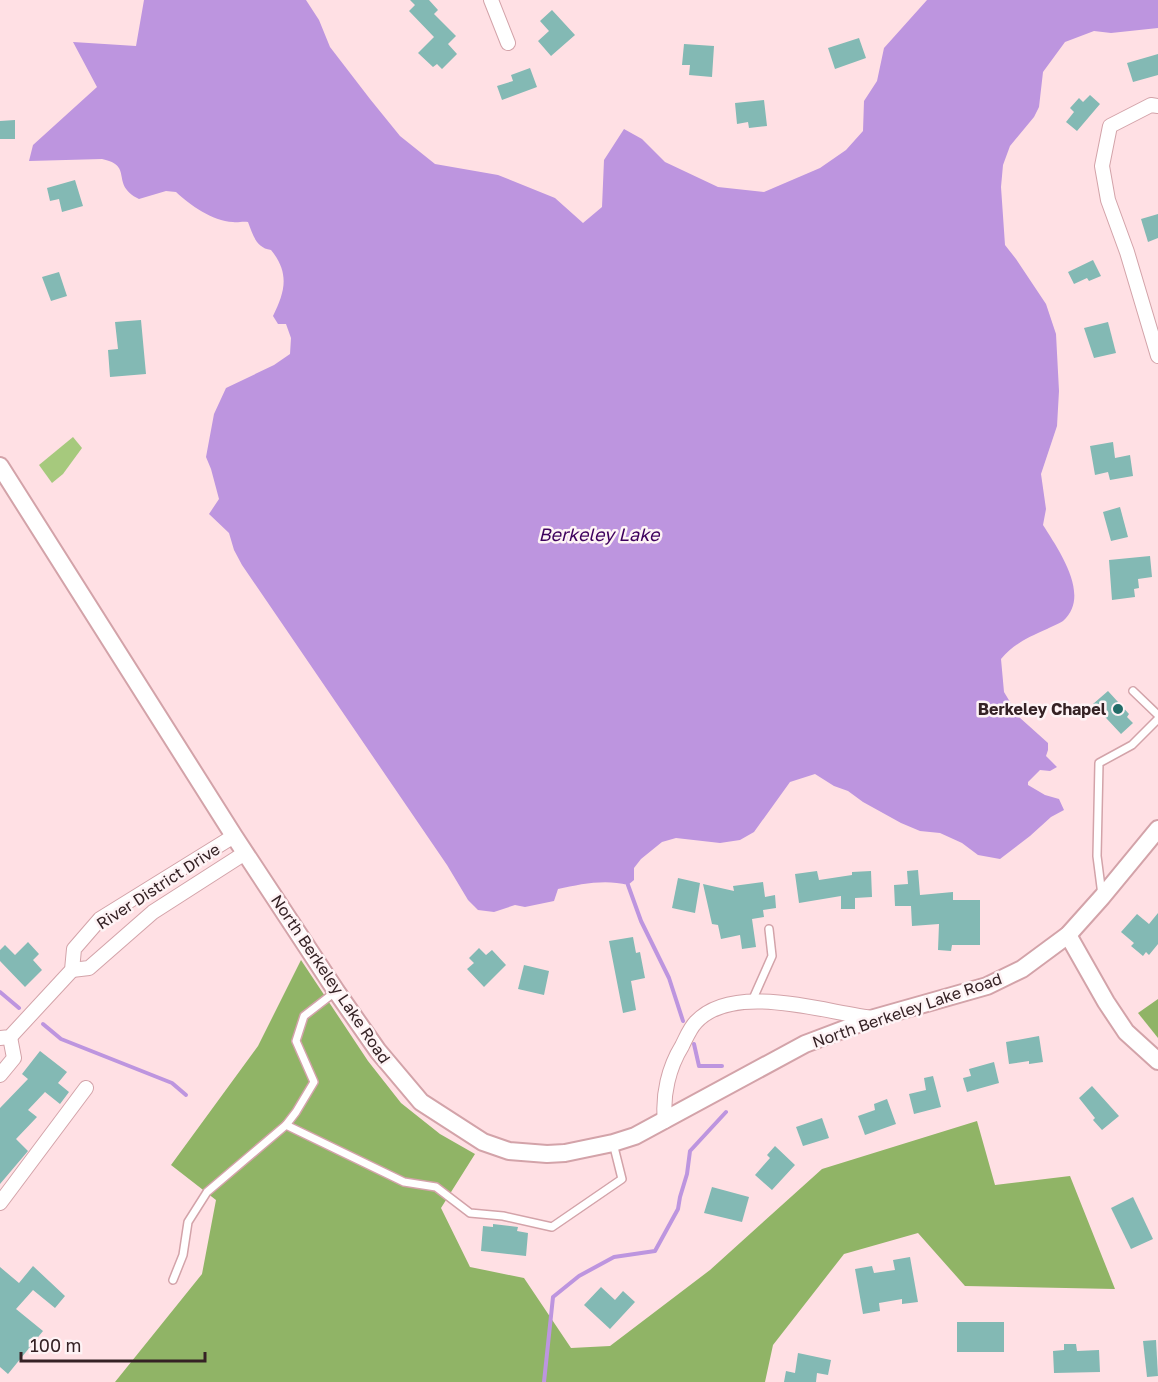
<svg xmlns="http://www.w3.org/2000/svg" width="1158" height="1382" font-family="'Golos Text',sans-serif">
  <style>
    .green { fill: #a6c97d }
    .forest { fill: #90b466 }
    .water { fill: #bd95df }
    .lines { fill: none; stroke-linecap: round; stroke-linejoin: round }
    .stream { stroke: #bd95df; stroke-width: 4 }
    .building { fill: #83b9b4 }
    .service-casing { stroke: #d3a3a9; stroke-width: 10 }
    .minor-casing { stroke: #d3a3a9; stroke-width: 16 }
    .tertiary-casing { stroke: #d3a3a9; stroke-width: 20 }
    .service { stroke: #fff; stroke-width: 7 }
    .minor { stroke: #fff; stroke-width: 14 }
    .tertiary { stroke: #fff; stroke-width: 16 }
    .poi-dot { fill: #236d68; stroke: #fef3f5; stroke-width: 2 }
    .labels { text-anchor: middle; stroke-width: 5; stroke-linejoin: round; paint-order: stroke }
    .poi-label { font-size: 16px; font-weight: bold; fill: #352225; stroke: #fef3f5; text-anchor: end }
    .street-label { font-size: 16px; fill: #352225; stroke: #fef3f5 }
    .water-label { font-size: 18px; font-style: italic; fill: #3e015d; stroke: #fef3f5 }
  </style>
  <rect width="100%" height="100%" fill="#ffe0e4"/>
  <path class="green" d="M73 437 82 448 63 474 52 483 39 465Z"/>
  <g class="forest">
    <path d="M301 960 368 1061 401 1103 440 1134 475 1154 441 1208 470 1267 524 1278 571 1348 610 1346 710 1270 822 1169 977 1121 995 1185 1070 1176 1115 1289 965 1286 918 1233 844 1254 773 1345 765 1382H115L202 1274 216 1200 171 1165 258 1046Z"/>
    <path d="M1158 999V1038L1138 1013Z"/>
  </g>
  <path class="water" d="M144 0H306L319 20 330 47 370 99 400 136 435 164 498 175 555 198 583 223 602 207 604 160 624 129 642 139 665 162 718 187 764 192 820 168 846 150 863 131 864 101 877 81 884 48 927 0H1158V28L1111 33 1094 31 1065 42 1043 72 1039 107 1034 117 1010 146 1003 165 1001 187 1005 245 1016 259 1046 304 1056 334 1059 391 1057 426 1041 474 1046 509 1043 525C1058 549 1092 596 1063 621 1059 624 1052 626 1047 629 1027 638 1015 643 1001 659L1004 692 1019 717 1048 743V750L1046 756 1057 767 1050 771 1040 770 1028 782V785L1045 795 1059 799 1064 810 1051 817 1030 836 1000 859 978 855 962 843 940 833 920 831 901 823 863 802 848 791 834 786 815 774 790 782 754 832 740 840 720 843 676 838 662 842 641 859 634 868V880L628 885C605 879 581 884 558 889L554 901 525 907 515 905 494 912 478 910 468 900 447 865 242 565 234 550 229 533 209 514 219 499 211 469 206 457 214 414 226 388 274 365 290 354 291 338 286 324H278L273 316C285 292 290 273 271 250 256 248 253 235 248 222 242 221 238 223 233 222 212 221 190 205 176 192L166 191 139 199C109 184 135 166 102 159L29 161 33 145 97 87 73 42 136 46Z"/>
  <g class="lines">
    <g class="stream">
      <path d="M628 885 641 921 669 978 683 1021"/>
      <path d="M0 992 19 1008"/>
      <path d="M43 1024 61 1039 172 1083 186 1095"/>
      <path d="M694 1044 699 1066H722"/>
      <path d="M544 1382 553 1297 579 1276 614 1257 655 1251 678 1209 680 1197 687 1174 690 1151 726 1112"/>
    </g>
  </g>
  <g class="building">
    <path d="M410 0H429L438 10 434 14 456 36 448 44 457 54 442 69 437 64 433 67 418 53 434 37 409 11 415 5Z"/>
    <path d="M552 10 575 35 551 56 538 41 549 31 540 21Z"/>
    <path d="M859 38 866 58 835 69 828 48Z"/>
    <path d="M684 44 714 46 712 77 689 75 690 65H682Z"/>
    <path d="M1158 54V75L1133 82 1127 63Z"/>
    <path d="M530 68 537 87 502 100 497 86 513 81 511 75Z"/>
    <path d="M1090 95 1100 104 1077 131 1066 122 1074 112 1070 108 1079 98 1083 102Z"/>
    <path d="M764 100 767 126 749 128 748 122 737 124 735 103Z"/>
    <path d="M15 120V139H0V121Z"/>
    <path d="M75 180 83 206 62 212 59 199 50 201 47 188Z"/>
    <path d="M1158 214V238L1148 242 1141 219Z"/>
    <path d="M1093 260 1101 276 1089 281 1087 278 1074 284 1068 272Z"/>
    <path d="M59 272 67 296 51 301 42 277Z"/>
    <path d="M141 320 146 374 110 377 108 350 118 349 115 322Z"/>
    <path d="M1108 322 1116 353 1094 358 1084 328Z"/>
    <path d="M1113 442 1115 458 1130 455 1133 476 1110 480 1108 472 1095 475 1090 446Z"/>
    <path d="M1120 507 1128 537 1111 541 1103 512Z"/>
    <path d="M1150 556 1152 577 1138 579 1139 588 1134 589 1135 597 1112 600 1109 560Z"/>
    <path d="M1108 691 1129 714 1127 717 1133 723 1121 734 1093 704Z"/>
    <path d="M918 870 920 895 953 892V900H980V945H952L951 951 938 950 939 924 912 926 911 906H895L894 885 908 884 907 871Z"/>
    <path d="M817 871 819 880 852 875V872L871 871 872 897 855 898V909H841V896L799 903 795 874Z"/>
    <path d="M678 878 700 883 695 913 672 908Z"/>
    <path d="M763 882 765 897 775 895 776 908 763 910 764 917 752 919 756 947 742 949 740 935 721 939 718 925 712 924 703 884 734 891 733 886Z"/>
    <path d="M1158 913V944L1149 955 1146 952 1143 956 1131 946 1134 943 1121 932 1137 914 1149 924Z"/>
    <path d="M633 937 636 953 640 952 645 978 631 981 636 1010 623 1013 609 941Z"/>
    <path d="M28 942 39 954 33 960 42 970 25 987 0 961V950L5 945 15 955Z"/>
    <path d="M479 948 486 955 492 950 506 965 484 987 467 969 474 963 469 958Z"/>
    <path d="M524 965 549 971 544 995 518 989Z"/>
    <path d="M1039 1036 1043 1062 1029 1064V1061L1009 1064 1006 1042Z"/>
    <path d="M40 1051 67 1072 58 1083 69 1092 60 1104 45 1092 28 1110 37 1117 16 1139 28 1151 0 1184V1108L28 1079 22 1074Z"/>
    <path d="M994 1062 999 1083 967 1092 963 1078 971 1076 969 1069Z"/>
    <path d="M933 1076 941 1107 914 1114 909 1094 926 1090 924 1078Z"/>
    <path d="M1092 1086 1119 1116 1102 1130 1093 1120 1095 1118 1079 1098Z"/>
    <path d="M887 1099 896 1124 865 1135 858 1116 875 1110 874 1104Z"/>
    <path d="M822 1118 829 1138 803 1146 796 1127Z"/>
    <path d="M775 1146 795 1165 772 1190 755 1175 770 1158 767 1155Z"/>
    <path d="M712 1187 749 1197 742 1222 704 1213Z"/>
    <path d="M1133 1197 1153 1239 1131 1249 1111 1208Z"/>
    <path d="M493 1224 518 1227 517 1231 528 1233 526 1256 481 1251 483 1226 493 1227Z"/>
    <path d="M910 1257 918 1302 902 1304V1299L879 1303 880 1311 863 1314 855 1269 872 1266 874 1273 895 1270 893 1260Z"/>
    <path d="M33 1266 65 1296 55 1308 33 1290 16 1309 43 1331 8 1374 0 1367V1267L19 1283Z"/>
    <path d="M601 1287 615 1300 623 1291 635 1302 610 1329 584 1305Z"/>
    <rect x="957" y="1322" width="47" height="30"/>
    <path d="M1156 1340 1158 1376 1147 1377 1143 1341Z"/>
    <path d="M1064 1344H1076L1077 1351 1099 1350 1100 1372 1054 1373 1053 1351 1064 1350Z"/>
    <path d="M798 1353 831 1360 828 1375 817 1373 816 1382H784L786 1371 795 1373Z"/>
  </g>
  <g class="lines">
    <defs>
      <g id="service">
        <path d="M1133 691 1158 715"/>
        <path d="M1102 895 1097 856 1099 763 1132 745 1158 719"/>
        <path d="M335 992 304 1016 296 1041 314 1082 296 1112 286 1125 404 1182 436 1187 470 1213 503 1216 552 1227 622 1179 613 1143"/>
        <path d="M752 1001 772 956 769 929"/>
        <path d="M173 1280 183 1255 188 1222 207 1192 286 1125"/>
      </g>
      <g id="minor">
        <path d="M491 0 508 43"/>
        <path d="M1158 106 1151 105 1110 126 1102 166 1108 200 1127 252 1158 356"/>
        <path d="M72 970 89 968 153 912 245 853"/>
        <path d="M0 1038 10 1037 72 970 74 949 100 919 234 836"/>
        <path d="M0 1075 14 1058 10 1037"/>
        <path d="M665 1121C662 1095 669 1067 682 1046 686 1038 690 1028 696 1022 734 981 826 1013 874 1018"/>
        <path d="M0 1203 86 1088"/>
      </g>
      <g id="tertiary">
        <path d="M0 466 234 836 336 991 378 1051 421 1102 483 1142 509 1151 547 1154 565 1153 613 1143 635 1136 805 1044 874 1018 987 986 1022 969 1068 935 1102 897 1158 829"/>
        <path d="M1068 935 1106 1002 1126 1032 1158 1061"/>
      </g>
    </defs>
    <use href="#service" class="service-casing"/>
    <use href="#minor" class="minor-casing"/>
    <use href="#tertiary" class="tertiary-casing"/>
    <use href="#service" class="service"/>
    <use href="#minor" class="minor"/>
    <use href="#tertiary" class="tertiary"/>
  </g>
  <circle class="poi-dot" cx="1118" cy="709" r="6"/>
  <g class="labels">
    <g class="poi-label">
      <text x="1106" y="715">Berkeley Chapel</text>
    </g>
    <g class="street-label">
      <text transform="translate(158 886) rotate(-33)" y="6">River District Drive</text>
      <text transform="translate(331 979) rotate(56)" y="6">North Berkeley Lake Road</text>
      <text transform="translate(907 1010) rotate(-19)" y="6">North Berkeley Lake Road</text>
    </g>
    <g class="water-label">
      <text x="599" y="541">Berkeley Lake</text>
    </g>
  </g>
  <path d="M21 1352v9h184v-9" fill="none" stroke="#352225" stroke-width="3"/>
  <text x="30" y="1352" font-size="18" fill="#352225" stroke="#fef3f5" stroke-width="4.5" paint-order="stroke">100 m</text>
</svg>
